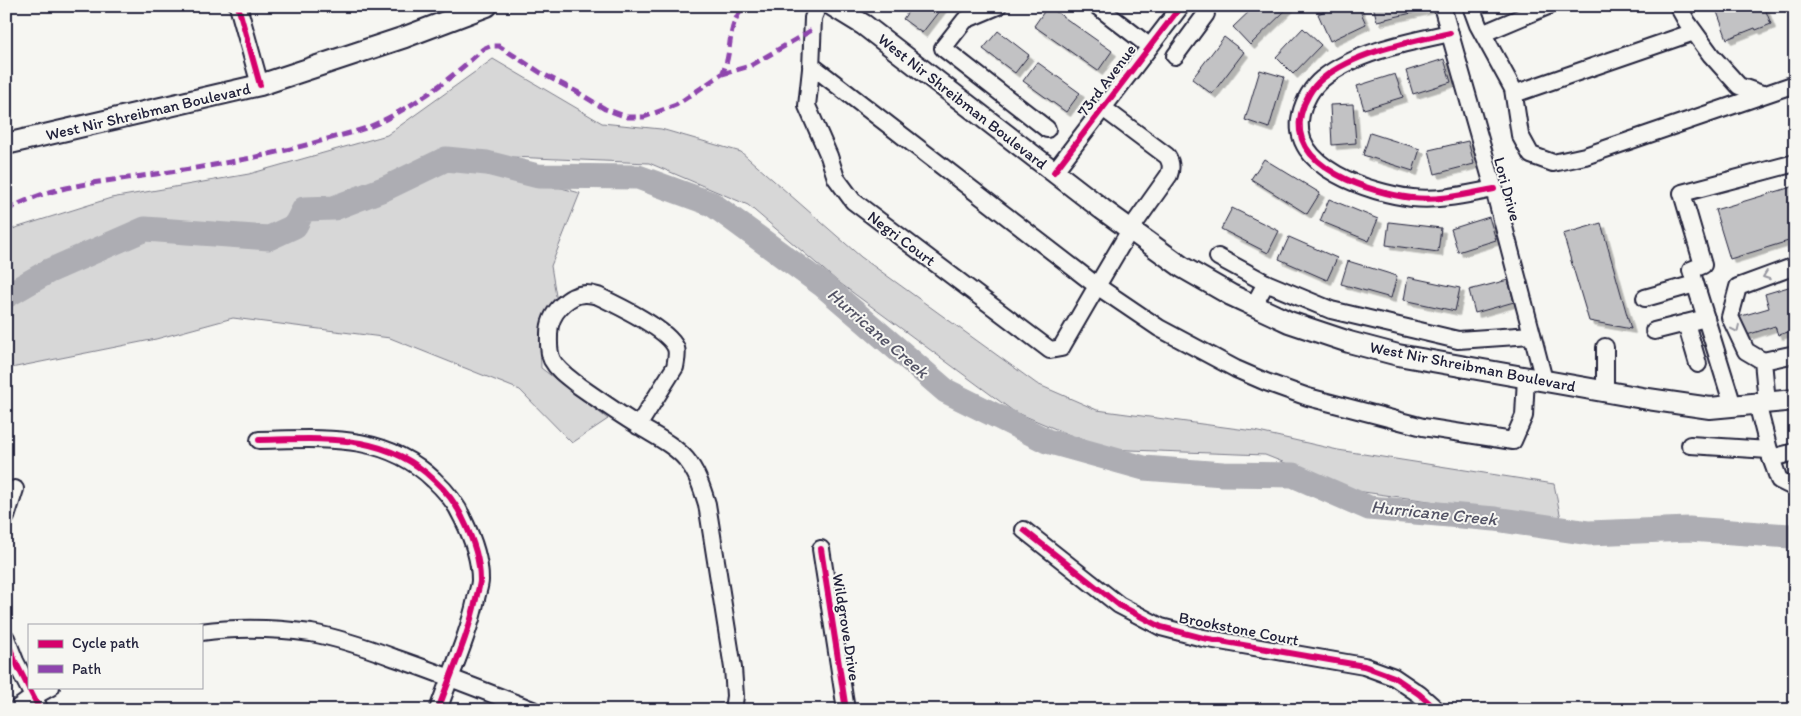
<svg xmlns="http://www.w3.org/2000/svg" width="1801" height="716" font-family="Itim,sans-serif">
  <style>
    .green { fill: #d7d7d7; stroke: #7c7c89 }
    .lines { fill: none; stroke-linecap: round; stroke-linejoin: round }
    .river { stroke: #adadb3; stroke-width: 25 }
    .building { fill: #c2c2c4; stroke: #22223b; filter: url(#shadow) }
    .minor-casing { stroke: #22223b; stroke-width: 20 }
    .major-casing { stroke: #22223b; stroke-width: 24 }
    .minor { stroke: #f6f6f2; stroke-width: 16 }
    .major { stroke: #f6f6f2; stroke-width: 20 }
    .quiet { stroke: #8e44ad; stroke-width: 5; stroke-dasharray: 10 5; stroke-linecap: butt }
    .cycleway-casing { stroke: #f6f6f2; stroke-width: 9 }
    .cycleway { stroke: #d6006c; stroke-width: 6 }
    .oneway { stroke: #9797a0 }
    .labels { text-anchor: middle; stroke-width: 4; stroke-linejoin: round; paint-order: stroke }
    .street-label { font-size: 16px; fill: #22223b; stroke: #f6f6f2 }
    .water-label { font-size: 18px; font-style: italic; fill: #535365; stroke: #f6f6f2 }
  </style>
  <defs>
    <filter id="shadow"><feDropShadow dx="4.5" dy="4.5" stdDeviation="0" flood-color="#0004"/></filter>
  </defs>
  <rect width="100%" height="100%" fill="#f6f6f2"/>
  <filter id="ink" filterUnits="userSpaceOnUse"><feTurbulence type="fractalNoise" baseFrequency=".02" numOctaves="2"/><feDisplacementMap in="SourceGraphic" scale="10" xChannelSelector="R" yChannelSelector="G"/><feConvolveMatrix kernelMatrix="1 2 1 2 8 2 1 2 1" color-interpolation-filters="sRGB"/></filter>
  <g filter="url(#ink)">
    <path class="green" d="M493 59 602 123 661 129 741 152 861 257 1037 384 1097 410 1254 431 1338 450 1554 484 1561 519 1356 491 1265 455 1103 449 1013 411 837 281 748 205 649 163 512 157 516 176 580 193 551 266 557 302 540 331 541 368 608 419 572 443 520 390 390 338 233 318 156 339 6 369V233L9 230 111 198 249 174 387 135Z"/>
    <g class="lines">
      <path class="river" d="M6 296 49 271 145 229 269 238 295 226 304 209 334 208 386 188 446 159 487 163 538 176 638 177 712 204 824 286 946 391 1047 441 1144 468 1223 474 1293 475 1369 508 1495 519 1589 533 1689 529 1790 536 1795 538"/>
    </g>
    <g class="building">
      <path d="M912 6H943L922 33 903 19Z"/>
      <path d="M1048 6 1112 51 1098 71 1034 26Z"/>
      <path d="M1255 6H1290L1250 45 1233 27Z"/>
      <path d="M1335 6H1358L1366 24 1330 41 1318 14Z"/>
      <path d="M1373 6H1428L1429 9 1377 21Z"/>
      <path d="M1723 6H1764L1771 24 1756 30 1755 28 1727 39 1716 9Z"/>
      <path d="M1303 28 1321 45 1293 74 1276 57Z"/>
      <path d="M998 31 1029 55 1015 73 983 49Z"/>
      <path d="M1224 37 1244 52 1212 94 1192 79Z"/>
      <path d="M1444 59 1451 82 1413 94 1406 71Z"/>
      <path d="M1037 62 1080 93 1066 112 1023 81Z"/>
      <path d="M1260 70 1284 77 1269 128 1245 120Z"/>
      <path d="M1395 74 1403 97 1364 109 1357 86Z"/>
      <path d="M1353 104 1356 143 1332 145 1330 105Z"/>
      <path d="M1370 133 1420 149 1413 171 1363 155Z"/>
      <path d="M1468 141 1474 164 1435 174 1429 150Z"/>
      <path d="M1264 159 1320 193 1307 214 1251 179Z"/>
      <path d="M1795 186V239L1730 259 1715 210Z"/>
      <path d="M1329 199 1378 219 1369 241 1320 221Z"/>
      <path d="M1232 208 1279 231 1268 253 1221 229Z"/>
      <path d="M1489 217 1496 240 1458 252 1451 229Z"/>
      <path d="M1389 222 1441 228 1438 252 1386 245Z"/>
      <path d="M1601 223 1631 329 1589 321 1563 234Z"/>
      <path d="M1289 237 1337 258 1327 280 1279 259Z"/>
      <path d="M1348 261 1397 276 1391 298 1341 284Z"/>
      <path d="M1408 277 1460 288 1455 311 1404 300Z"/>
      <path d="M1508 280 1514 302 1475 313 1469 290Z"/>
      <path d="M1795 285V330L1778 335 1775 326 1744 336 1738 317 1769 308 1765 294Z"/>
    </g>
    <g class="lines">
      <defs>
        <g id="minor">
          <path d="M238 6 260 85"/>
          <path d="M998 6 965 20 943 48 1047 129"/>
          <path d="M1097 6 1149 46"/>
          <path d="M1442 6 1494 189 1544 380"/>
          <path d="M1471 6 1478 25 1513 89 1520 135 1531 155 1553 163 1585 156 1795 84"/>
          <path d="M1678 6 1687 22 1711 55 1739 86 1762 94"/>
          <path d="M1450 33C1409 42 1355 52 1322 79 1312 87 1304 101 1301 114 1288 168 1372 193 1412 198 1440 201 1467 194 1494 189"/>
          <path d="M1484 33 1548 6"/>
          <path d="M1175 56 1206 14"/>
          <path d="M811 65 1097 286 1061 348 1050 350 853 201 836 178 829 156 807 106 811 69 813 18 818 6"/>
          <path d="M1514 94 1694 32"/>
          <path d="M1103 108 1167 156C1171 162 1172 167 1169 175L1130 230 1097 286 1159 328 1236 369 1266 382 1308 397 1423 427 1513 441 1524 416 1526 377"/>
          <path d="M1054 172 1181 6"/>
          <path d="M1218 257 1266 283"/>
          <path d="M1645 298 1695 284"/>
          <path d="M1254 305 1266 283 1331 310 1458 340 1532 335"/>
          <path d="M1654 331 1686 323"/>
          <path d="M1605 347V392"/>
          <path d="M1763 361 1746 351 1730 317 1738 287 1795 266"/>
          <path d="M1698 364 1686 323 1706 318"/>
          <path d="M1767 402 1763 361 1795 354"/>
          <path d="M1757 403 1771 458 1795 452"/>
          <path d="M1733 406 1691 270 1703 265 1682 193 1795 163"/>
          <path d="M638 426 675 367C676 361 678 354 676 348 668 329 617 305 598 296 583 291 572 295 561 306 553 314 549 323 549 334 549 343 548 351 552 360 558 371 569 378 579 386 599 400 619 414 639 426 655 436 674 445 686 459 697 472 702 488 707 504L733 668 735 696 733 710"/>
          <path d="M259 440C322 439 385 432 434 480 446 491 456 503 463 519 472 537 480 560 480 580 480 586 477 593 476 599 468 637 451 673 438 710"/>
          <path d="M1690 445 1769 450"/>
          <path d="M1771 458 1779 480 1795 488"/>
          <path d="M6 517 15 489"/>
          <path d="M1024 530 1119 605 1161 627 1203 638 1364 666 1394 677 1419 694 1437 710"/>
          <path d="M821 549 846 710"/>
          <path d="M201 632C238 627 274 628 311 633 340 638 368 648 395 658 442 674 487 692 533 710"/>
          <path d="M6 638 15 661 40 710"/>
          <path d="M15 710 33 697 51 687"/>
        </g>
        <g id="major">
          <path d="M833 6 864 25 1102 209 1182 267 1231 295 1289 322 1349 342 1398 355 1648 399 1710 408 1795 400"/>
          <path d="M6 144 260 85 405 37 487 6"/>
        </g>
      </defs>
      <use href="#minor" class="minor-casing"/>
      <use href="#major" class="major-casing"/>
      <use href="#minor" class="minor"/>
      <use href="#major" class="major"/>
      <g class="quiet">
        <path d="M722 74 750 66 812 30"/>
        <path d="M6 211C50 184 106 182 156 174 213 166 269 156 324 140 342 135 361 131 378 123 417 104 452 78 483 49L490 46H499L541 73 577 92 605 109 627 117H644L676 105 722 74C734 50 725 26 745 6"/>
      </g>
      <defs>
        <g id="cycleway">
          <path d="M238 6 260 85"/>
          <path d="M1450 33C1409 42 1355 52 1322 79 1312 87 1304 101 1301 114 1288 168 1372 193 1412 198 1440 201 1467 194 1494 189"/>
          <path d="M1054 172 1181 6"/>
          <path d="M259 440C322 439 385 432 434 480 446 491 456 503 463 519 472 537 480 560 480 580 480 586 477 593 476 599 468 637 451 673 438 710"/>
          <path d="M1024 530 1119 605 1161 627 1203 638 1364 666 1394 677 1419 694 1437 710"/>
          <path d="M821 549 846 710"/>
          <path d="M6 638 15 661 40 710"/>
        </g>
      </defs>
      <use href="#cycleway" class="cycleway-casing"/>
      <use href="#cycleway" class="cycleway"/>
    </g>
    <defs><path id="oneway-chevron" d="M-2-3.5L2.5 0L-2 3.5" fill="none" stroke-width="1.6" stroke-linecap="round" stroke-linejoin="round" transform="scale(1.25)"/></defs>
    <g class="oneway">
      <use href="#oneway-chevron" transform="translate(1766 276) rotate(160)"/>
      <use href="#oneway-chevron" transform="translate(1736 329) rotate(65)"/>
    </g>
  </g>
  <g class="labels">
    <g class="street-label">
      <text transform="translate(1106 80) rotate(-53)" y="6">73rd Avenue</text>
      <text transform="translate(963 101) rotate(38)" y="6">West Nir Shreibman Boulevard</text>
      <text transform="translate(148 111) rotate(-13)" y="6">West Nir Shreibman Boulevard</text>
      <text transform="translate(1508 189) rotate(75)" y="6">Lori Drive</text>
      <text transform="translate(902 238) rotate(37)" y="6">Negri Court</text>
      <text transform="translate(1473 366) rotate(11)" y="6">West Nir Shreibman Boulevard</text>
      <text transform="translate(847 627) rotate(81)" y="6">Wildgrove Drive</text>
      <text transform="translate(1239 628) rotate(11)" y="6">Brookstone Court</text>
    </g>
    <g class="water-label">
      <text transform="translate(878 333) rotate(41)" y="6">Hurricane Creek</text>
      <text transform="translate(1434 513) rotate(6)" y="6">Hurricane Creek</text>
    </g>
  </g>
  <rect width="1801" height="716" fill="none" stroke="#f6f6f2" stroke-width="25"/>
  <rect x="12" y="12" width="1776" height="691" fill="none" stroke="#22223b" stroke-width="2" filter="url(#ink)"/>
  <rect x="28" y="624" width="175" height="65" fill="#f6f6f2" stroke="#a1a1a9"/>
  <rect x="38" y="640" width="25" height="8" fill="#d6006c" stroke="#a1a1a9"/>
  <text x="72" y="648" font-size="15" fill="#22223b">Cycle path</text>
  <rect x="38" y="665" width="25" height="8" fill="#8e44ad" stroke="#a1a1a9"/>
  <text x="72" y="674" font-size="15" fill="#22223b">Path</text>
</svg>
